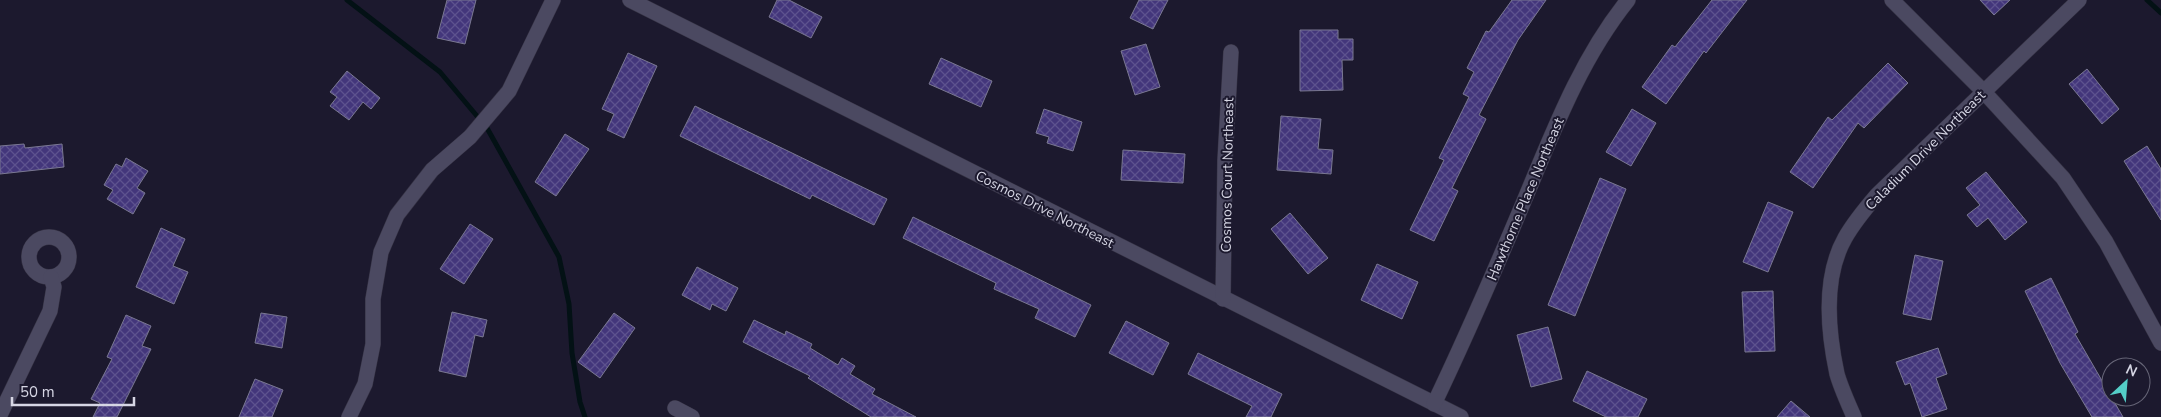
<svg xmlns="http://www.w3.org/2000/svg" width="2161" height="417" font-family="'Nunito Sans',sans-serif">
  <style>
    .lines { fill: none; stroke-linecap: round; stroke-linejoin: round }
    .stream { stroke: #031115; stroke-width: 5 }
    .building { fill: url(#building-cross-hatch); stroke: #7a7892 }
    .minor-casing { stroke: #353243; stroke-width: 16 }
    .minor { stroke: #4b4961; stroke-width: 15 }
    .labels { text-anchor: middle; stroke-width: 4; stroke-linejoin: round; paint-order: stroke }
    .street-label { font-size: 14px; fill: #d6d6e4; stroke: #1c192e }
  </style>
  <defs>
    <pattern id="building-cross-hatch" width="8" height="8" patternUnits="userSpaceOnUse" patternTransform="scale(1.25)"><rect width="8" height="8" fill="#43367b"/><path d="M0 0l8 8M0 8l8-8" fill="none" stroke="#5d528e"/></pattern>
  </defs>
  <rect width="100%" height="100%" fill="#1c192e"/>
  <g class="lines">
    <g class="stream">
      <path d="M347 0 440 72 487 128 559 257 569 304 572 353 580 402 585 417"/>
      <path d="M2147 0 2161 13"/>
    </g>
  </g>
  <g class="building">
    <path d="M447 0H476L465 44 437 38Z"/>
    <path d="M777 0H789L822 17 811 38 769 17Z"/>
    <path d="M1139 0H1168L1153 29 1130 18Z"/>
    <path d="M1512 0H1546L1518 40 1479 115 1486 119 1452 188 1458 191 1434 241 1410 230 1444 160 1439 158 1469 97 1463 94 1474 72 1467 68 1486 31 1489 32Z"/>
    <path d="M1712 0H1747L1706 53 1704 51 1666 104 1642 87 1672 45 1675 47Z"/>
    <path d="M1980 0H2010L1994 15Z"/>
    <path d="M1300 30H1338V39H1353V60H1342L1343 90 1300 91Z"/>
    <path d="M1146 44 1160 87 1135 95 1121 51Z"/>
    <path d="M628 53 657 66 624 138 607 130 614 114 602 109Z"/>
    <path d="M941 58 992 81 981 107 929 84Z"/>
    <path d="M1888 63 1908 83 1864 128 1858 123 1813 188 1790 172 1828 117 1832 120Z"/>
    <path d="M2087 69 2119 109 2102 124 2069 84Z"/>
    <path d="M347 71 380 98 371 109 363 102 349 120 330 106 337 97 330 92Z"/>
    <path d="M695 106 887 199 874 225 812 195 810 199 680 136Z"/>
    <path d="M1044 109 1082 122 1073 151 1047 143 1049 137 1036 133Z"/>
    <path d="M1632 109 1656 123 1631 166 1606 152Z"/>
    <path d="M1281 116 1321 119 1318 149 1333 150 1331 174 1277 170Z"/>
    <path d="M565 134 589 149 556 196 535 182Z"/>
    <path d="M24 144 25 148 62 144 64 167 0 174V146Z"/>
    <path d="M2147 146 2161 169V220L2124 161Z"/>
    <path d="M1123 150 1185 154 1183 183 1121 180Z"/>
    <path d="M126 158 148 171 137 188 145 193 133 214 107 199 113 190 104 185 116 164 122 167Z"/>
    <path d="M1986 172 2027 222 2005 240 1988 218 1977 227 1967 215 1980 205 1966 188Z"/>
    <path d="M1600 178 1626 189 1575 316 1548 305Z"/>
    <path d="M1768 202 1793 212 1768 272 1743 262Z"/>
    <path d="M1290 213 1328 258 1308 274 1271 229Z"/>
    <path d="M913 217 1091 305 1075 337 1035 318 1039 309 994 289 996 283 903 238Z"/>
    <path d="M470 224 493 239 464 284 440 269Z"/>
    <path d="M161 228 185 239 173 266 188 272 174 304 136 287Z"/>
    <path d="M1915 255 1943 261 1931 320 1903 314Z"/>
    <path d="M1377 264 1418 282 1402 319 1361 300Z"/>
    <path d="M697 267 738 288 726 311 712 304 710 310 682 295Z"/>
    <path d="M2051 278 2078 332 2075 334 2123 417H2092L2060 363 2025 291Z"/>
    <path d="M1773 291 1775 351 1745 352 1742 292Z"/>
    <path d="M452 312 487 320 483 337 475 335 466 377 439 371Z"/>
    <path d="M261 313 287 317 282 348 255 343Z"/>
    <path d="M614 313 635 328 600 378 578 362Z"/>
    <path d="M126 315 151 326 142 346 151 349 117 417H93L100 403 91 399 112 359 107 357Z"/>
    <path d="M754 320 785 335 786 331 812 344 810 348 838 365 842 358 855 366 850 374 875 389 872 394 916 417H871L808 378 810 376 743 342Z"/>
    <path d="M1126 321 1169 343 1153 375 1109 353Z"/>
    <path d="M1548 327 1562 379 1531 387 1517 335Z"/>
    <path d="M1938 348 1947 374 1936 378 1947 409 1922 417 1910 383 1905 385 1896 362Z"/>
    <path d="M1198 353 1282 394 1271 417H1246L1252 406 1188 374Z"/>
    <path d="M1587 371 1647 399 1638 417H1606L1573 401Z"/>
    <path d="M255 379 283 390 272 417H239Z"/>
    <path d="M1791 401 1810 417H1777Z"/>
  </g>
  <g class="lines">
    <defs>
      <g id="minor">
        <path d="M630 0 1461 417"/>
        <path d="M1892 0 1984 92 2063 178 2106 242 2161 343"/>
        <circle cx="49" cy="257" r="20"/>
        <path d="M1223 299 1225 160 1231 52"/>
        <path d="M1434 404C1464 341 1492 277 1519 213 1550 140 1578 62 1628 0"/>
        <path d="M675 408 692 417"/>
        <path d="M0 415 50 311 54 287 51 277"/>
        <path d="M349 417 365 384 373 344V299L381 252 397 215 432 170 470 137 509 91 553 0"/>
        <path d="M1854 417C1848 403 1841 388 1837 374 1828 332 1823 277 1845 238 1854 222 1865 209 1877 195L2079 0"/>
      </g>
    </defs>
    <use href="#minor" class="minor-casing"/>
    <use href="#minor" class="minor"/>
  </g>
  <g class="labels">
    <g class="street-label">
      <text transform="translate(1925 150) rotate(-45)" y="5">Caladium Drive Northeast</text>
      <text transform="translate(1227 175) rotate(-89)" y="5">Cosmos Court Northeast</text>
      <text transform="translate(1525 199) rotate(-67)" y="5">Hawthorne Place Northeast</text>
      <text transform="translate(1045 209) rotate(27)" y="5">Cosmos Drive Northeast</text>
    </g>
  </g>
  <g transform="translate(2126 382) rotate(26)"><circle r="24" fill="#1c192e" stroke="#666577"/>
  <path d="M0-4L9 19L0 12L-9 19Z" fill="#54cdc7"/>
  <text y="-8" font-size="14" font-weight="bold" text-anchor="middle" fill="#d6d6e4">N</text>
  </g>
  <path d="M12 397v8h122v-8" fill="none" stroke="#d6d6e4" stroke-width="2.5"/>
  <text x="20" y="397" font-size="15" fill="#d6d6e4" stroke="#1c192e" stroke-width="4" paint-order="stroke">50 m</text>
</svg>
